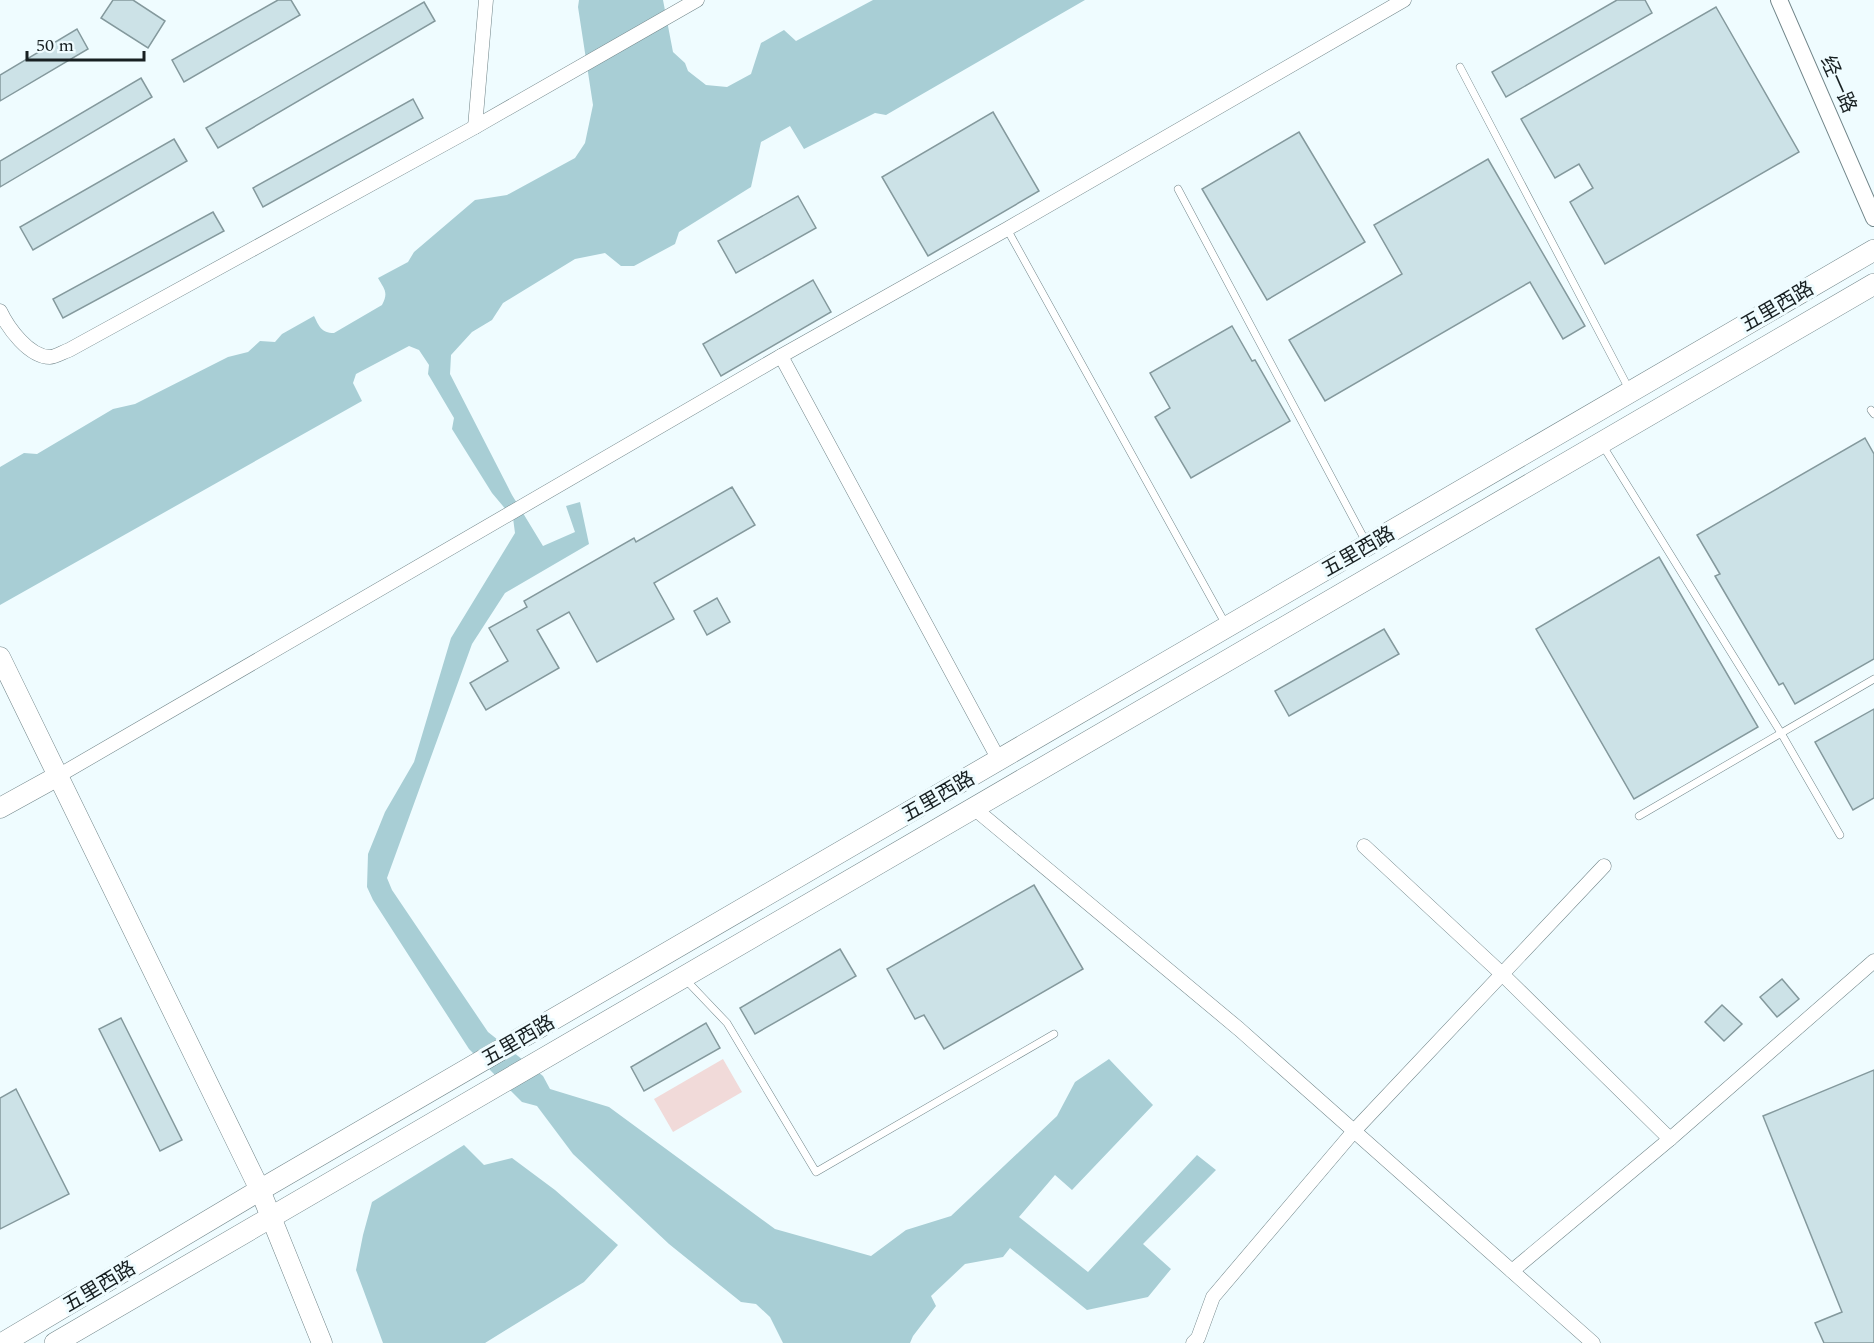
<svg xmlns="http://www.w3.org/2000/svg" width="1874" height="1343" font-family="Spectral,'Noto Sans SC',serif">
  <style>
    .green { fill: #f1dad9 }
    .water { fill: #a8ced5 }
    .building { fill: #cce2e7; stroke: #84999d; stroke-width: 1.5 }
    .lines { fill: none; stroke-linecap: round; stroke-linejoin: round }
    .service-casing { stroke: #718589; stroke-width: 8 }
    .minor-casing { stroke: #718589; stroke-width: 15 }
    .tertiary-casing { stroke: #718589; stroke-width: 18 }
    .secondary-casing { stroke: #718589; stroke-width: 21 }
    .primary-casing { stroke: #718589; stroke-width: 22 }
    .service { stroke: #fff; stroke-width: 7 }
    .minor { stroke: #fff; stroke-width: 14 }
    .tertiary { stroke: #fff; stroke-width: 16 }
    .secondary { stroke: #fff; stroke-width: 20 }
    .primary { stroke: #fff; stroke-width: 21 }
    .labels { text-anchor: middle; stroke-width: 6; stroke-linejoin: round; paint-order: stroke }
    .street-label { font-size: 20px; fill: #182022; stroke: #effcff }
  </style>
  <rect width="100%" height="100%" fill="#effcff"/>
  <path class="green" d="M723 1059 742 1092 673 1132 654 1099Z"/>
  <g class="water">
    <path d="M579 0H663L673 52 685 63 688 71 706 85 727 87 751 74 761 43 784 30 796 41 873 0H1085L886 115 875 113 804 149 790 126 761 142 751 187 679 232 675 244 634 266H621L605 253 575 259 503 303 492 320 472 332 451 355 450 374 512 495 543 546 575 532 566 506 580 502 589 544 505 593 472 644 387 878 392 890 488 1032 543 1076 550 1089 609 1107 775 1229 871 1256 906 1230 951 1216 1057 1116 1075 1082 1109 1059 1153 1105 1072 1190 1055 1175 1019 1217 1088 1272 1197 1155 1216 1170 1143 1244 1171 1269 1148 1297 1087 1310 1010 1248 1003 1257 965 1264 931 1296 936 1306 913 1336 910 1343H783L770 1317 756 1304 741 1302 669 1244 573 1154 537 1106 522 1102 469 1049 373 900 367 887 368 854 385 812 414 762 451 638 515 533 513 518 492 493 452 429 454 418 428 374 429 365 419 350 409 346 356 374 353 383 362 401 0 605V467L24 453 37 454 113 409 135 404 228 357 248 352 260 341 275 342 282 334 314 316C319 326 321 333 334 333L382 305C389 292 384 289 378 278L408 262 414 252 475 200 507 195 575 158 585 143 593 105 578 7Z"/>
    <path d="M464 1145 484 1165 512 1158 555 1190 618 1245 584 1282 485 1343H383L356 1270 363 1235 372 1202Z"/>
  </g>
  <g class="building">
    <path d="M113 0H133L165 21 148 48 101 18Z"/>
    <path d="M278 0H291L300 15 184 82 172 60Z"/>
    <path d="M1617 0H1645L1652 13 1506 97 1492 72Z"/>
    <path d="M424 2 435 21 218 148 206 128Z"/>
    <path d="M1716 7 1799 152 1605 264 1570 202 1593 188 1579 164 1555 178 1521 119Z"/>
    <path d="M77 29 88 49 0 101V75Z"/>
    <path d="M141 78 152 97 0 187V161Z"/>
    <path d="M413 99 423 118 263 207 253 188Z"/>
    <path d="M993 112 1039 191 928 256 882 177Z"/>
    <path d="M1299 132 1365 242 1267 300 1202 189Z"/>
    <path d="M174 139 187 161 33 250 20 227Z"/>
    <path d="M1488 159 1585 326 1563 339 1530 282 1325 401 1289 340 1402 274 1374 225Z"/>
    <path d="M798 196 816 228 736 273 718 241Z"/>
    <path d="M213 212 224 231 63 318 53 299Z"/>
    <path d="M813 280 831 312 721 376 703 344Z"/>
    <path d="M1232 326 1252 361 1255 360 1290 421 1191 478 1155 417 1170 408 1150 373Z"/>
    <path d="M1865 438 1874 454V659L1795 704 1783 683 1779 685 1715 576 1720 574 1697 535Z"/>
    <path d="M732 487 755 525 654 583 674 619 597 662 569 612 537 630 559 668 486 710 470 683 508 661 489 628 527 607 524 601 634 538 636 542Z"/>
    <path d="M1659 557 1758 727 1634 799 1536 629Z"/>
    <path d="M717 598 730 622 707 635 694 611Z"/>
    <path d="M1384 629 1399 654 1289 716 1275 691Z"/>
    <path d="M1874 709V798L1853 810 1815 742Z"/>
    <path d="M1034 885 1083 969 944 1049 924 1015 915 1019 887 969Z"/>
    <path d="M840 949 856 976 755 1034 740 1008Z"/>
    <path d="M1782 979 1799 999 1777 1017 1760 997Z"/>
    <path d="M1722 1005 1742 1024 1724 1041 1705 1022Z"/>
    <path d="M121 1018 182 1140 160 1151 99 1029Z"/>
    <path d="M706 1023 720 1048 644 1091 631 1067Z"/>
    <path d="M1874 1070V1343H1824L1815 1323 1842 1312 1763 1116Z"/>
    <path d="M16 1089 69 1194 0 1229V1098Z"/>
  </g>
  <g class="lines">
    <defs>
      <g id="service">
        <path d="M1460 67 1629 389"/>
        <path d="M1178 189 1366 542"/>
        <path d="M1007 229 1225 623"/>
        <path d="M1871 410 1874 414"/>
        <path d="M1603 446 1781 733 1840 835"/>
        <path d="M1639 816 1874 679"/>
        <path d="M686 980 727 1023 816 1172 1054 1034"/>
      </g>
      <g id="minor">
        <path d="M475 127 486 0"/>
        <path d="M0 311C8 328 29 357 50 357 55 357 63 352 69 350L475 127 697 0"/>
        <path d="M781 356 999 760"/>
        <path d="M58 776 781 356 1007 229 1404 0"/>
        <path d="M975 809 1239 1029 1593 1343"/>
        <path d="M1364 846 1502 974 1670 1139"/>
        <path d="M1512 1271 1670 1139 1874 961"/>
        <path d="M1193 1343 1198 1338 1213 1297 1354 1131 1604 866"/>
      </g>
      <path id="tertiary" d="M1779 0 1874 218"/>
      <g id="secondary">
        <path d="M0 657 260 1190 322 1343"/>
        <path d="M0 808 58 776"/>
      </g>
      <g id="primary">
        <path d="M3 1343 260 1190 1874 250"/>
        <path d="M55 1343 1874 284"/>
      </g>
    </defs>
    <use href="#service" class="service-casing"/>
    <use href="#minor" class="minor-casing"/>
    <use href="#tertiary" class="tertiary-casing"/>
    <use href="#secondary" class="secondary-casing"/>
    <use href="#primary" class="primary-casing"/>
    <use href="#service" class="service"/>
    <use href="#minor" class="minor"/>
    <use href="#tertiary" class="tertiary"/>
    <use href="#secondary" class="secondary"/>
    <use href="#primary" class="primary"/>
  </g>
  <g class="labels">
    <g class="street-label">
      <text transform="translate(1839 84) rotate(66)" y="7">经一路</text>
      <text transform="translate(1777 306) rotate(-30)" y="7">五里西路</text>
      <text transform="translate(1358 551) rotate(-30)" y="7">五里西路</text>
      <text transform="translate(938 796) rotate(-30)" y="7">五里西路</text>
      <text transform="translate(518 1040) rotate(-30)" y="7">五里西路</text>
      <text transform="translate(99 1286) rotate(-31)" y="7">五里西路</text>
    </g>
  </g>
  <path d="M27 51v9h117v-9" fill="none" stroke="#182022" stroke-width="3"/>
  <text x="36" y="51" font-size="18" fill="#182022" stroke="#effcff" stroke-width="4.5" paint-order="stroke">50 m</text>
</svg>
